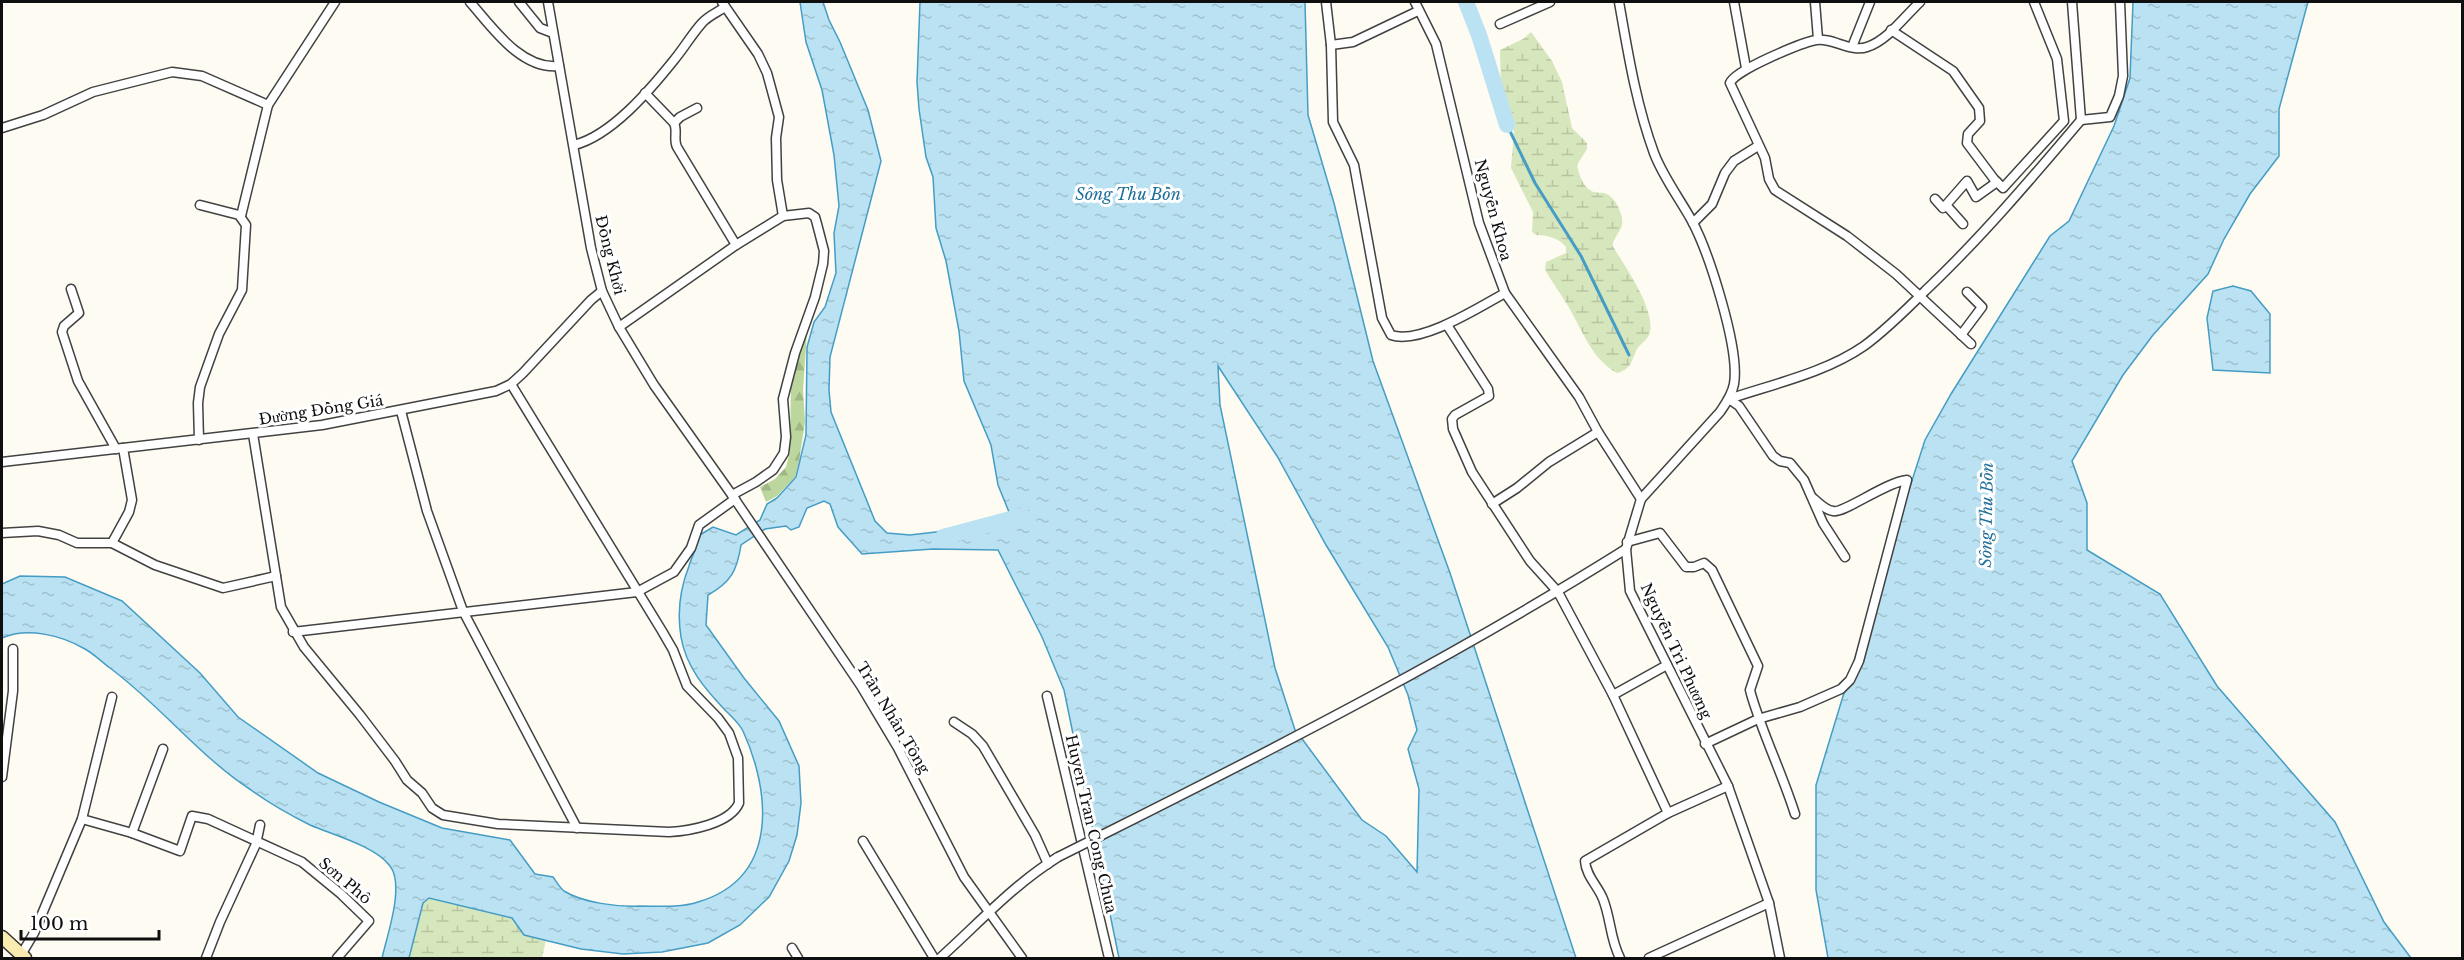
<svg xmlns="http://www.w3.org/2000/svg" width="2464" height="960" font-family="'Libre Baskerville',serif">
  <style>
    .forest { fill: url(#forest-firs) }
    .wetland { fill: url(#wetland-marsh) }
    .water { fill: url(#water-ripples); stroke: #459dc5; stroke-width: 1.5; fill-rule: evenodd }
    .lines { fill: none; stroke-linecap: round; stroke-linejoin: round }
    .stream { stroke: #459dc5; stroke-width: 3 }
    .river { stroke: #bae2f2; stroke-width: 16 }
    .street-casing { stroke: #424242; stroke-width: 11 }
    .secondary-casing { stroke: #313131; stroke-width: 15 }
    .street { stroke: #fff; stroke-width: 8 }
    .secondary { stroke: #faebb1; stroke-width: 12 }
    .street-bridge-casing { stroke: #424242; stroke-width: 11; stroke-linecap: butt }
    .street-bridge { stroke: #fff; stroke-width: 8 }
    .labels { text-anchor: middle; stroke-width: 6; stroke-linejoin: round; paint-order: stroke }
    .street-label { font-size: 15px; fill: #0f0f0f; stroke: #fff }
    .water-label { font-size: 16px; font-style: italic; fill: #1f6f9a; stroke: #fff }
  </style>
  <defs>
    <pattern id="forest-firs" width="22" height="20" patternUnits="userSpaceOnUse" patternTransform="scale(1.5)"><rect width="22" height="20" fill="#bcd79d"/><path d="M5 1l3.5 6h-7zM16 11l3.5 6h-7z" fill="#a0b786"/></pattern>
    <pattern id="wetland-marsh" width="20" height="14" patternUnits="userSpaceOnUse" patternTransform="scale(1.5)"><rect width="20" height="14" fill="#d7e7bd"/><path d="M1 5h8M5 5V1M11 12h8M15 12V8" fill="none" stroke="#b7c5a1"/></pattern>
    <pattern id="water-ripples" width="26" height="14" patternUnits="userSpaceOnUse" patternTransform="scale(1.5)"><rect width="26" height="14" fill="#bae2f2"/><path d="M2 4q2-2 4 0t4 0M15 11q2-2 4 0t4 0" fill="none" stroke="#9fc1ce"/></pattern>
  </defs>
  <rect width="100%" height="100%" fill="#fefbf2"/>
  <path class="forest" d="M804 329 807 332 803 390 805 422 799 461 795 477 777 496 766 502 760 487 775 479 786 467 790 452 791 379Z"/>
  <g class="wetland">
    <path d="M1531 32 1552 61 1562 82 1572 128 1587 143V149L1577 165C1579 174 1582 185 1590 190 1595 194 1598 192 1604 193 1615 195 1626 218 1621 228 1618 234 1614 239 1612 245 1624 265 1658 312 1649 335 1647 340 1640 344 1637 349 1631 361 1632 369 1617 373 1591 359 1582 329 1568 306 1561 294 1552 282 1545 270L1546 262 1566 253V247C1559 238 1547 235 1536 235L1532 232 1533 212 1511 168 1514 131 1501 90 1500 50 1523 39Z"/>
    <path d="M429 898 512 918 524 935 546 940 542 958H409L423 902Z"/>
  </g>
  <g class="water">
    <path d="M800 2H823L829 20 840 42 868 110 881 161 830 357 829 390 831 412 875 521 887 533 910 535 953 530 987 533 997 529 1009 512 998 485 991 445 964 381 959 331 946 261 936 228 933 177 926 157 919 109 917 82 920 2H1305L1308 115 1334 203 1373 361 1450 573 1576 958H1119L1064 690 1042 637 998 550 933 549 862 554 838 527 830 504 824 501 807 508 799 527 791 530 786 526 765 529 741 545C737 571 731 582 708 595L706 625 744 678 779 721 799 766 801 803 797 835 789 861 769 897 740 925 708 943 662 952 623 954 581 949 524 935 512 918 429 898 423 903 409 958H382C387 936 405 885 390 866 375 846 333 835 310 825 290 815 269 803 251 790 199 756 160 705 110 668 102 662 94 654 85 649 61 635 27 627 2 638V584L20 576 65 577 122 601 200 673 238 717 318 773 379 802 442 828 510 840 535 874 553 877C556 881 560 888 564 891 583 903 618 907 639 906 658 906 680 908 698 902 779 878 771 793 743 731 739 723 731 716 725 710 705 689 686 667 681 637 677 613 680 589 689 566 692 555 698 548 698 536L713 527 736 535 760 520 767 504 777 498 796 477 806 435 807 347 814 322 825 307 836 273 834 233 839 206 834 155 822 90 806 42ZM1218 366 1277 456 1326 545 1388 647 1408 695 1417 730 1408 749 1419 789 1417 872 1386 836 1362 820 1300 736H1297L1275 668 1250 548 1220 405Z"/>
    <path d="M2133 2H2308L2279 109V156L2250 194 2224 239 2208 274 2153 335 2123 375 2072 461 2087 503V550L2160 594 2217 686 2335 822 2384 922 2411 958H1828L1816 890V785L1847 683 1925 440 1951 394 2050 236 2069 221 2114 126 2130 78Z"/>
    <path d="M2233 286 2251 291 2270 314V373L2213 370 2207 318 2213 291Z"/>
  </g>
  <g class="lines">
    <path class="stream" d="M1507 125 1535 183 1581 256 1629 355"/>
    <g class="river">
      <path d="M1466 2 1479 35 1507 125"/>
      <path d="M943 537 1022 516"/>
    </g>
    <defs>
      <g id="street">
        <path d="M470 2C492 27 521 70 559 66"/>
        <path d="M519 2 540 28 553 33"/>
        <path d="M548 2 591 248 602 291 619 327 654 385 732 495 861 686 898 748 964 877 1022 958"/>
        <path d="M722 2 758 54 767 73 779 117 776 138 777 180 783 216"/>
        <path d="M1326 2 1331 45 1333 122 1354 165 1382 318 1391 335C1420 345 1478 308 1505 293"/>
        <path d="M1415 2 1436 44 1479 223 1505 293 1579 397 1598 432 1641 499"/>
        <path d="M1619 2C1628 53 1636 104 1654 153 1663 177 1680 199 1692 221 1709 253 1740 349 1734 384 1732 395 1726 403 1720 412L1641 499 1626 549 1630 591 1728 786 1769 903 1780 958"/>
        <path d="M1734 2 1746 68"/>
        <path d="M1815 2 1818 39"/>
        <path d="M1920 2C1905 16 1887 41 1867 47 1851 53 1832 37 1816 40 1801 43 1735 70 1730 83L1765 158 1769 179 1775 190 1847 236 1896 274 1971 344"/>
        <path d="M1500 24 1550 2"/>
        <path d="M1891 30 1953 71 1979 108 1980 121 1968 134 1967 143 1994 179 2003 188 2064 121 2057 59 2034 2"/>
        <path d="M1331 45 1353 42 1418 11"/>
        <path d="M1852 47 1870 2"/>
        <path d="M645 93 674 123C678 131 673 139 677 147L736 245"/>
        <path d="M268 105 335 2"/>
        <path d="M2081 120 2110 117 2119 96 2123 76 2120 2"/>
        <path d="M674 123 680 117 697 108"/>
        <path d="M2 128 43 115 93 92 172 72 202 76 268 105 241 216"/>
        <path d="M574 145C611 136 650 90 674 60 684 48 692 34 702 23 708 16 718 12 725 7"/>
        <path d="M1935 199 1943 208 1946 205"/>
        <path d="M1693 223 1712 204 1725 173 1734 161 1758 146"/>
        <path d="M1963 224 1946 205 1967 181 1976 197 1997 182"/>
        <path d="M71 289 79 313 64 326 62 332 78 381 116 449"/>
        <path d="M1447 325 1488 389 1489 396 1455 415 1452 419 1453 429 1472 472 1530 561 1558 592 1613 695 1668 813"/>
        <path d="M619 327 736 245 783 216 809 213 815 217 817 224 824 251 823 264 815 297 795 353 783 399 786 437 784 453 773 470 756 482 732 495"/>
        <path d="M1961 335 1982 307 1967 292"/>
        <path d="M1729 399C1773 384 1825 373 1864 346 1886 330 1906 310 1925 291 1981 238 2031 179 2081 120L2072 2"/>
        <path d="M1729 399 1739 406 1773 456 1780 461 1790 463 1804 480 1823 523 1845 557"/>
        <path d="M401 411 427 511 463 611 577 828"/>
        <path d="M253 434 281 607 304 647 360 715 395 761 407 780 422 793 432 808 443 815 498 824 669 832C689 831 730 824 739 803L738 758 729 733 718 718 687 686 673 650 662 631 511 384"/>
        <path d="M199 440 198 403 200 387 219 334 242 290 246 225 239 215 200 205"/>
        <path d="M2 462 322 425 496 391 511 384 523 373 591 300 602 291"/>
        <path d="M1492 504 1517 488 1549 462 1598 432"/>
        <path d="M2 533 38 531 59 535 77 543H112L155 565 223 588 276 576"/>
        <path d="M1627 542 1660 533 1686 567H1694L1704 563 1712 570 1758 666 1750 690 1751 694C1763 735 1782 773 1795 814"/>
        <path d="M112 543 129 512 132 500 123 448"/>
        <path d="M293 632 637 592 674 572 691 548 699 525 735 499"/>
        <path d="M1613 695 1667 665"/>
        <path d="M1047 696 1109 958"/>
        <path d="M954 722 972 734 983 746 1035 835 1048 864"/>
        <path d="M1705 744 1758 719 1800 707 1841 689 1850 680 1859 661 1907 480C1886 482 1843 514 1833 511 1825 510 1819 503 1813 498"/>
        <path d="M2 777 13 691V649"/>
        <path d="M82 819 132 833 180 851 192 816 208 819 302 862 341 894 369 921 337 958"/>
        <path d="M132 833 163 749"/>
        <path d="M1102 835C1280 746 1457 655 1626 549"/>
        <path d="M863 841 934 958"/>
        <path d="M792 948 798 958"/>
        <path d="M21 955 34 933 82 819 112 697"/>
        <path d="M206 958 220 922 256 844 260 825"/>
        <path d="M940 958C979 923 1013 885 1058 857"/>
        <path d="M1620 958C1610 939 1611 919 1603 899 1598 886 1586 876 1585 861L1668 813 1728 786"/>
        <path d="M1649 958 1769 903"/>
      </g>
      <path id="secondary" d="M2 937 25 958"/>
    </defs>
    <use href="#street" class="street-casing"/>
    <use href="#secondary" class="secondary-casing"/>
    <use href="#street" class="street"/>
    <use href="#secondary" class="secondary"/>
    <defs>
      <path id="street-bridge" d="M1058 857 1102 835"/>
    </defs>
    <use href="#street-bridge" class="street-bridge-casing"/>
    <use href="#street-bridge" class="street-bridge"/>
  </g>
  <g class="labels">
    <g class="street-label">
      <text transform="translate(1493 210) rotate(75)" y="5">Nguyễn Khoa</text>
      <text transform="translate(610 255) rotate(76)" y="5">Đồng Khởi</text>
      <text transform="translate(321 410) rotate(-9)" y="5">Đường Đồng Giá</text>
      <text transform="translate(1676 651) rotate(65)" y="5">Nguyễn Tri Phương</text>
      <text transform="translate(893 718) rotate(59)" y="5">Trần Nhân Tông</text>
      <text transform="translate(1091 824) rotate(77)" y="5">Huyen Tran Cong Chua</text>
      <text transform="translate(345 881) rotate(40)" y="5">Sơn Phô</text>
    </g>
    <g class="water-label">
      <text x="1128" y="200">Sông Thu Bồn</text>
      <text transform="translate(1986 515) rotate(-89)" y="6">Sông Thu Bồn</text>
    </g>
  </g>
  <rect width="2464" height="960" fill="none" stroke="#0f0f0f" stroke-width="6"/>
  <path d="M21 930v9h138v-9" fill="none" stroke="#0f0f0f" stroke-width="3"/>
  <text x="30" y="930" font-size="18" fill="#0f0f0f" stroke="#ffffff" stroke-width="4.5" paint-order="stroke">100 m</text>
</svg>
